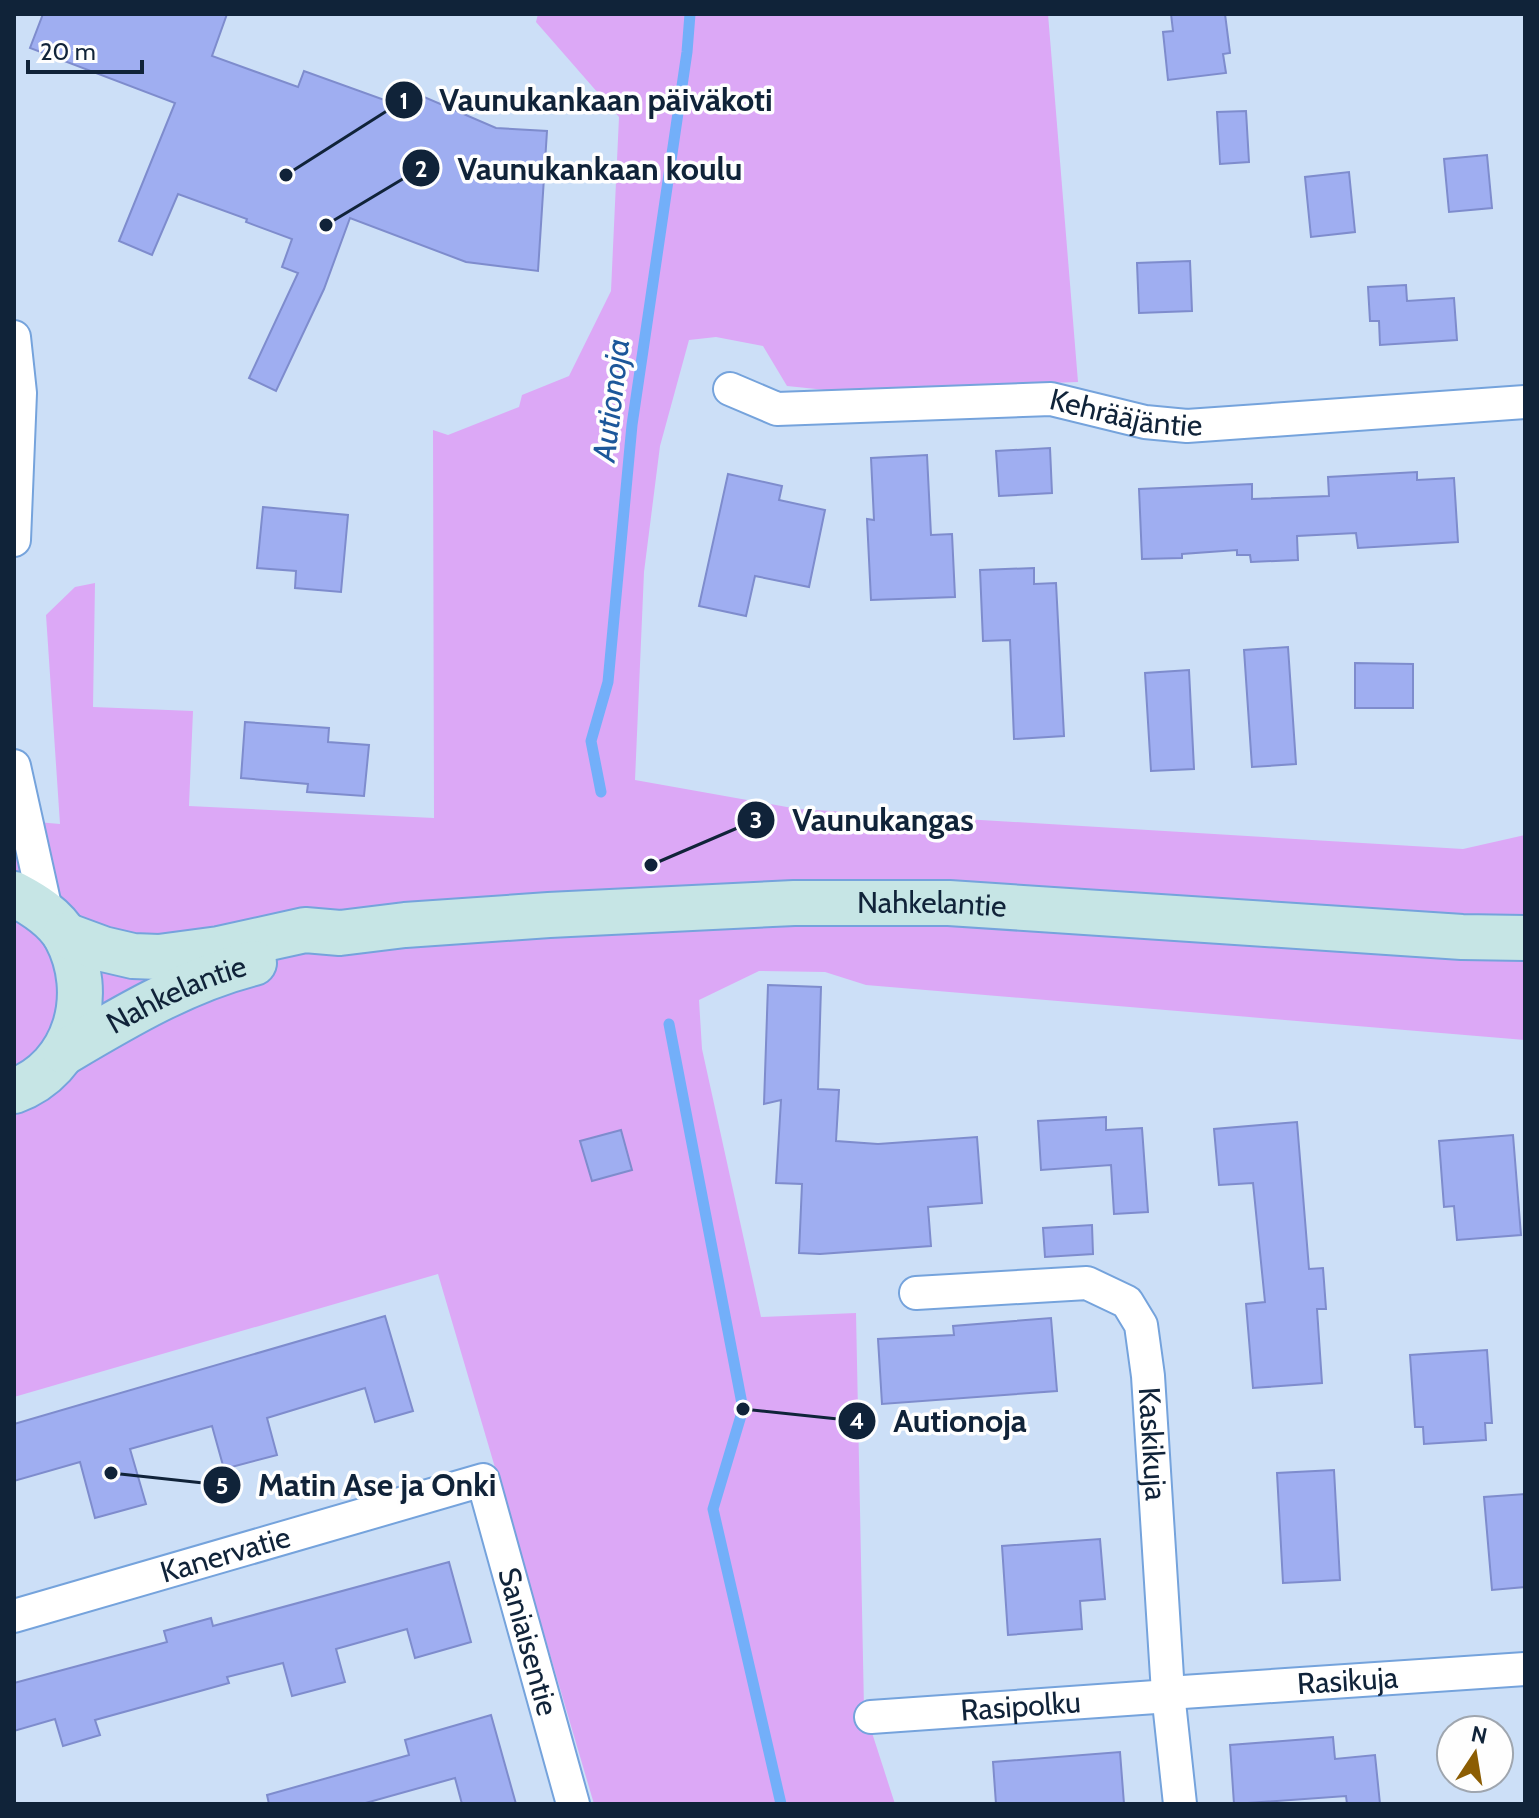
<svg xmlns="http://www.w3.org/2000/svg" width="1539" height="1818" font-family="Cabin,sans-serif">
  <style>
    .green { fill: #dca8f6 }
    .lines { fill: none; stroke-linecap: round; stroke-linejoin: round }
    .stream { stroke: #73aff9; stroke-width: 11 }
    .building { fill: #9faef1; stroke: #7e8ccd; stroke-width: 2 }
    .minor-casing { stroke: #75a3dc; stroke-width: 36 }
    .secondary-casing { stroke: #75a3dc; stroke-width: 48 }
    .minor { stroke: #fff; stroke-width: 32 }
    .secondary { stroke: #c6e5e5; stroke-width: 44 }
    .labels { text-anchor: middle; stroke-width: 7; stroke-linejoin: round; paint-order: stroke }
    .street-label { font-size: 30px; fill: #102339; stroke: #fefefe }
    .water-label { font-size: 32px; font-style: italic; fill: #1c579a; stroke: #fefefe }
    .leader { fill: none; stroke: #102339; stroke-width: 3 }
    .callout-dot { fill: #102339; stroke: #fefefe; stroke-width: 3 }
    .mark-label { font-size: 24px; text-anchor: middle; font-weight: bold; fill: #fff }
    .callout-label { font-size: 32px; text-anchor: middle; font-weight: bold; fill: #102339; stroke: #fefefe; stroke-width: 7; stroke-linejoin: round; paint-order: stroke }
  </style>
  <rect width="100%" height="100%" fill="#ccdff7"/>
  <path class="green" d="M538 14H1048L1078 382 836 391 787 386 763 346 716 337 689 340 660 446 644 572 635 780 798 809 1463 849 1525 835V1040L866 985 825 972 759 971 699 1000 702 1049 761 1317 856 1313 864 1708 895 1804H594L438 1274 14 1397V820L60 824 46 615 75 587 95 583 93 707 193 711 189 806 434 818 433 430 448 435 519 407 522 395 569 376 611 291 619 117 536 22Z"/>
  <g class="lines">
    <g class="stream">
      <path d="M601 792 591 741 608 682 632 425 687 52 690 14"/>
      <path d="M669 1024 743 1409 713 1509 781 1804"/>
    </g>
  </g>
  <g class="building">
    <path d="M43 14H227L212 56 298 87 304 71 401 106 408 90 496 128 547 131 538 271 466 262 350 218 324 289 276 391 249 378 298 273 282 267 292 239 246 222 247 219 178 194 152 255 119 241 175 103 30 48Z"/>
    <path d="M1171 14H1225L1230 53 1223 54 1226 73 1168 80 1163 32 1173 31Z"/>
    <path d="M1246 111 1249 162 1220 164 1217 112Z"/>
    <path d="M1487 155 1492 208 1449 212 1444 159Z"/>
    <path d="M1349 172 1355 232 1311 237 1305 177Z"/>
    <path d="M1190 261 1192 311 1139 313 1137 263Z"/>
    <path d="M1406 285 1407 301 1454 298 1457 340 1380 345 1379 321H1370L1368 287Z"/>
    <path d="M1050 448 1052 493 999 496 996 451Z"/>
    <path d="M927 455 931 535 952 534 955 597 871 600 867 519 874 520 871 458Z"/>
    <path d="M1417 472V480L1454 478 1458 542 1358 548 1356 533 1297 536 1298 560 1251 562 1250 555H1237V550L1182 554V558L1142 559 1139 489 1252 484V499L1329 496 1328 477Z"/>
    <path d="M728 474 782 486 779 500 825 510 809 587 755 576 746 616 699 606Z"/>
    <path d="M263 507 348 515 341 592 295 588 296 571 257 568Z"/>
    <path d="M1034 568V584L1056 583 1064 736 1014 739 1010 640 983 641 980 570Z"/>
    <path d="M1288 647 1296 764 1252 767 1244 650Z"/>
    <path d="M1355 663 1413 664V708H1355Z"/>
    <path d="M1189 670 1194 769 1151 771 1145 673Z"/>
    <path d="M245 722 329 728 328 742 369 745 364 796 307 792 308 784 241 778Z"/>
    <path d="M768 985 821 987 818 1089 839 1090 836 1141 878 1144 977 1137 982 1203 928 1207 931 1246 820 1254 799 1253 802 1184 776 1183 781 1100 764 1104Z"/>
    <path d="M1106 1117V1130L1142 1128 1148 1212 1114 1214 1111 1165 1041 1170 1038 1121Z"/>
    <path d="M1297 1122 1309 1269 1323 1268 1326 1309H1317L1322 1383 1253 1388 1246 1304 1265 1302 1253 1183 1219 1185 1214 1129Z"/>
    <path d="M621 1130 632 1170 592 1181 580 1141Z"/>
    <path d="M1513 1135 1521 1235 1457 1240 1454 1206 1444 1207 1439 1141Z"/>
    <path d="M1092 1225 1093 1254 1045 1257 1043 1228Z"/>
    <path d="M385 1316 413 1411 375 1422 365 1388 267 1418 277 1455 224 1469 212 1426 130 1449 146 1504 95 1518 80 1462 14 1481V1424Z"/>
    <path d="M1051 1318 1057 1391 882 1404 878 1339 954 1335 953 1326Z"/>
    <path d="M1487 1350 1492 1423H1485L1486 1440 1424 1444 1423 1427H1415L1410 1355Z"/>
    <path d="M1334 1470 1340 1580 1283 1583 1277 1473Z"/>
    <path d="M1525 1494V1587L1492 1590 1484 1497Z"/>
    <path d="M1100 1539 1105 1599 1080 1601 1082 1629 1008 1635 1002 1546Z"/>
    <path d="M449 1562 471 1642 415 1658 407 1629 336 1649 345 1682 292 1696 283 1663 227 1677 229 1683 95 1720 100 1735 63 1746 55 1719 14 1731V1683L167 1642 164 1631 211 1618 213 1626Z"/>
    <path d="M491 1715 516 1804H462L455 1778 362 1804H269L267 1795 409 1755 405 1740Z"/>
    <path d="M1333 1737 1335 1759 1375 1755 1380 1804H1347L1346 1796 1234 1804 1230 1745Z"/>
    <path d="M1120 1752 1124 1804H996L993 1762Z"/>
  </g>
  <g class="lines">
    <defs>
      <g id="minor">
        <path d="M14 337 20 393 14 540"/>
        <path id="s1" d="M730 389 777 409 1051 399 1145 422 1187 426 1525 402"/>
        <path d="M14 766 47 915"/>
        <path id="s2" d="M916 1293 1087 1283 1127 1302 1141 1325 1148 1376 1168 1693 1180 1804"/>
        <path id="s3" d="M14 1616 483 1480 573 1804"/>
        <path id="s4" d="M1168 1693 1525 1669"/>
        <path id="s5" d="M871 1717 1170 1696"/>
      </g>
      <g id="secondary">
        <path d="M14 894C33 904 55 917 66 937 96 993 77 1068 14 1091"/>
        <path id="s6" d="M65 935 103 949 133 956 159 957 219 949 305 930 340 933 405 925 549 915 794 903H949L1462 937 1525 938"/>
        <path id="s7" d="M65 1052C124 1017 186 980 254 963"/>
      </g>
    </defs>
    <use href="#minor" class="minor-casing"/>
    <use href="#secondary" class="secondary-casing"/>
    <use href="#minor" class="minor"/>
    <use href="#secondary" class="secondary"/>
  </g>
  <g class="labels">
    <g class="street-label">
      <text dy="10" stroke="none"><textPath href="#s1" startOffset="402">Kehrääjäntie</textPath></text>
      <text dy="10" stroke="none"><textPath href="#s6" startOffset="874">Nahkelantie</textPath></text>
      <text dy="10" stroke="none"><textPath href="#s7" startOffset="126">Nahkelantie</textPath></text>
      <text dy="10" stroke="none"><textPath href="#s2" startOffset="362">Kaskikuja</textPath></text>
      <text dy="10" stroke="none"><textPath href="#s3" startOffset="220">Kanervatie</textPath></text>
      <text dy="10" stroke="none"><textPath href="#s3" startOffset="656">Saniaisentie</textPath></text>
      <text dy="10" stroke="none"><textPath href="#s4" startOffset="180">Rasikuja</textPath></text>
      <text dy="10" stroke="none"><textPath href="#s5" startOffset="150">Rasipolku</textPath></text>
    </g>
    <g class="water-label">
      <text transform="translate(611 400) rotate(-83)" y="11">Autionoja</text>
    </g>
  </g>
  <path class="leader" d="M286 175L404 100M326 225L421 168M651 865L756 820M743 1409L857 1421M111 1473L222 1485"/>
  <g class="callout-dot">
    <circle cx="286" cy="175" r="8"/>
    <circle cx="326" cy="225" r="8"/>
    <circle cx="651" cy="865" r="8"/>
    <circle cx="743" cy="1409" r="8"/>
    <circle cx="111" cy="1473" r="8"/>
    <circle cx="404" cy="100" r="20"/>
    <circle cx="421" cy="168" r="20"/>
    <circle cx="756" cy="820" r="20"/>
    <circle cx="857" cy="1421" r="20"/>
    <circle cx="222" cy="1485" r="20"/>
  </g>
  <g class="mark-label">
    <text x="404" y="109">1</text>
    <text x="421" y="177">2</text>
    <text x="756" y="828">3</text>
    <text x="857" y="1429">4</text>
    <text x="222" y="1494">5</text>
  </g>
  <g class="callout-label">
    <text x="606" y="111">Vaunukankaan päiväkoti</text>
    <text x="600" y="180">Vaunukankaan koulu</text>
    <text x="883" y="831">Vaunukangas</text>
    <text x="960" y="1432">Autionoja</text>
    <text x="377" y="1496">Matin Ase ja Onki</text>
  </g>
  <rect width="1539" height="1818" fill="none" stroke="#102339" stroke-width="32"/>
  <g transform="translate(1475 1754) rotate(12)"><circle r="38" fill="#fefefe" stroke="#9fa6af" stroke-width="2"/>
  <path d="M0-6L14 30L0 20L-14 30Z" fill="#8c5d03"/>
  <text y="-12" font-size="22" font-weight="bold" text-anchor="middle" fill="#102339">N</text>
  </g>
  <path d="M28 60v12h114v-12" fill="none" stroke="#102339" stroke-width="4"/>
  <text x="40" y="60" font-size="24" fill="#102339" stroke="#fefefe" stroke-width="6" paint-order="stroke">20 m</text>
</svg>
